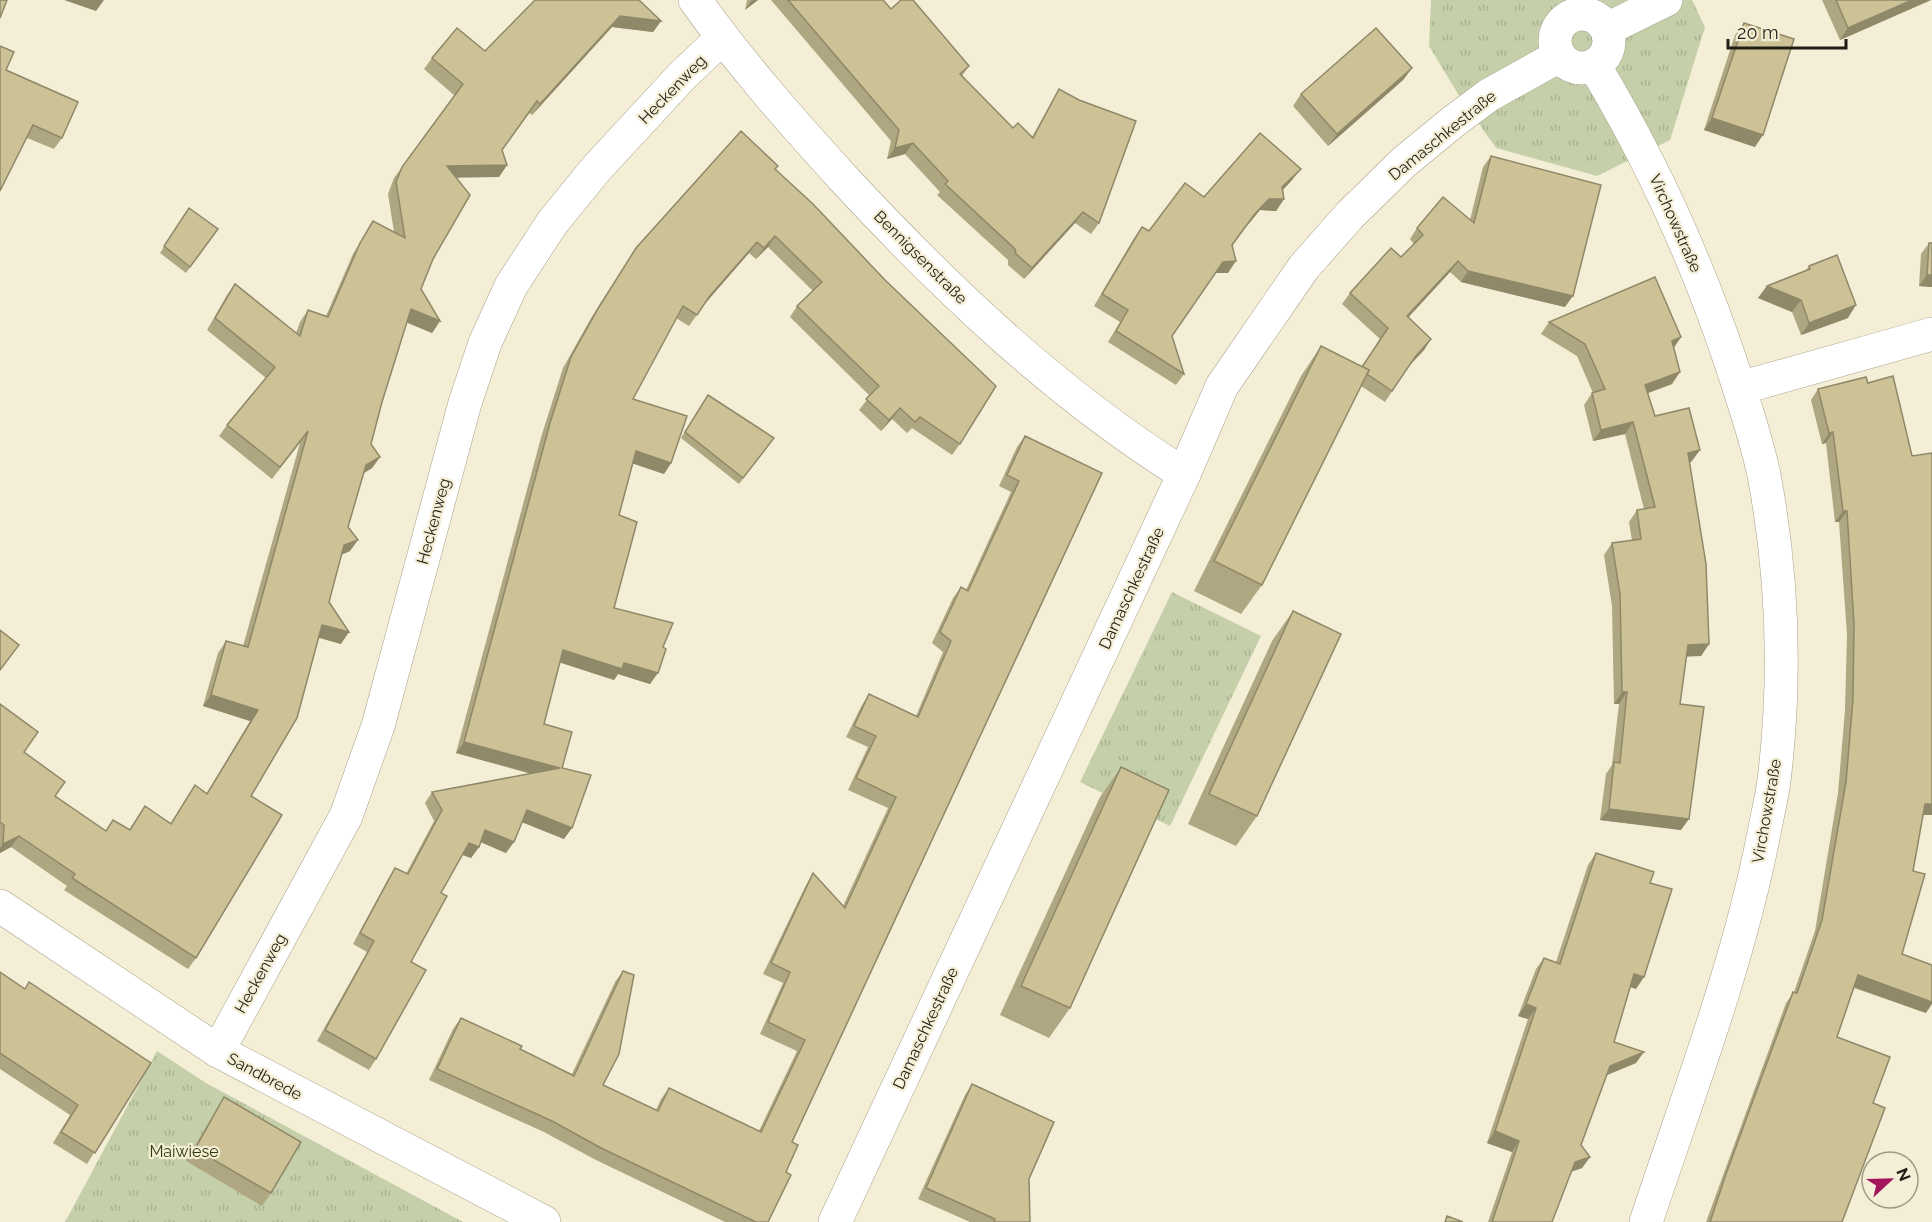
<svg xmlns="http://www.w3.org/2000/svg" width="1932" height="1222" font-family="Raleway,sans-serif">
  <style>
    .grass { fill: url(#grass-tufts) }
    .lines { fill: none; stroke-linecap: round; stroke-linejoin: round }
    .minor-casing { stroke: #a7a28a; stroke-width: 34 }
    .minor { stroke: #fff; stroke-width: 33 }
    .wall { fill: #afa781 }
    .shaded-wall { fill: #8f8869 }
    .building { fill: #ccc296; stroke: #8f8869; stroke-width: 1.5 }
    .labels { text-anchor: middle; stroke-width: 4.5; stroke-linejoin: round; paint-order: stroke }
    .street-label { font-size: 16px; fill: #1f1d14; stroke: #f4eed6 }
    .park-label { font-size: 16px; fill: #313b0a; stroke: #f4eed6 }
  </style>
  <defs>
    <pattern id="grass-tufts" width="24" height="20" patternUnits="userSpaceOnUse" patternTransform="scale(1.5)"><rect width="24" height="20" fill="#c5d0aa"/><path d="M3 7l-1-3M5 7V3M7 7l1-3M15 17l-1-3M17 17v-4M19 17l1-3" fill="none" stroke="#a9b291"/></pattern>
  </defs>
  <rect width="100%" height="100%" fill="#f4eed6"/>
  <g class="grass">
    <path d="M1431 0H1692L1705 27 1670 140 1597 176 1496 148 1458 94 1429 46Z"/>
    <path d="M1172 592 1261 636 1170 826 1080 782Z"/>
    <path d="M157 1051 206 1083 463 1222H65Z"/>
  </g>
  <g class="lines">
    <defs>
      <g id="minor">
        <path d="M695 0C740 63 791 121 843 178 945 288 1056 394 1184 474"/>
        <circle cx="1582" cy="41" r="27"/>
        <path d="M1607 29 1666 0"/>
        <path d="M1594 65C1651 160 1696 258 1731 363 1743 399 1756 437 1764 475 1782 571 1786 674 1775 772 1773 794 1767 816 1763 838 1737 969 1688 1095 1646 1222"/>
        <path d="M1740 388 1932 334"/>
        <path d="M0 906 218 1051 544 1222"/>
        <path d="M218 1051 346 816 378 726 465 403 485 343 511 286 552 223 596 169 682 76 722 38"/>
        <path d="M835 1222 1184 474 1222 386 1304 267 1349 216 1404 162 1454 121 1489 95 1559 56"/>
      </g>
    </defs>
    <use href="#minor" class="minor-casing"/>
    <use href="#minor" class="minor"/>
  </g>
  <g class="wall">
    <path d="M535 0 661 21 653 32 612 27 532 115 529 113 502 150 507 165 499 177H456L433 259 421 289 440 321 432 333 407 322 382 402 371 444 380 457 372 468 363 473 348 527 350 551 341 555 329 602 341 644 319 638 251 796 196 958 188 969 64 890 67 886 11 847 0 853V704L24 753 55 796 106 831 129 830 145 806 171 823 195 785 207 793 250 721 203 706 218 653 226 641 243 646 300 443 272 479 219 436 227 425 266 378 207 330 227 295 235 284 296 333 300 322 308 310 326 316 353 254 373 221 394 232 388 194 394 178 455 96 424 69 432 58 485 51Z"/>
    <path d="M747 0H758L745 10Z"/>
    <path d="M771 0H883L891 9 969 66 962 76 1013 128 1032 137 1052 101 1059 89 1099 223 1091 234 1075 223 1024 279 1008 265V260L937 195 940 192 905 154 887 159 891 141Z"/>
    <path d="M1822 0H1931L1840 40Z"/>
    <path d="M1744 23 1755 147 1704 130 1735 35Z"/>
    <path d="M1412 68 1403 80 1328 146 1293 106 1301 94Z"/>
    <path d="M6 70 62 138 54 149 27 138Z"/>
    <path d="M1491 156 1565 307 1461 282 1450 272 1408 318 1431 339 1424 350 1409 366 1385 402 1361 386 1262 585 1241 614 1194 591 1301 376 1321 346 1362 367 1380 339 1342 304 1350 293 1401 257 1414 244 1410 239 1417 228 1470 220 1483 167Z"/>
    <path d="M776 170 960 444 952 455 912 428 907 433 892 419 881 431 859 410 870 396 790 317 797 306 813 291 768 247 756 259 749 253 703 306 689 326 676 318 633 399 671 463 664 474 633 463 619 515 614 608 663 647 650 684 618 674 614 680 560 662 544 724 562 768 564 839 522 822 506 853 481 842 479 847 471 858 462 855 441 893 411 962 376 1059 369 1070 317 1041 367 952 353 944 388 879 395 868 406 874 434 821 425 803 432 792 531 774 456 753 542 434 563 368 591 318 636 248Z"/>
    <path d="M1292 180 1283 190 1284 199 1276 211 1260 210 1246 227 1232 246 1228 273H1215L1172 336 1184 374 1176 385 1108 342 1120 322 1094 306 1134 238 1142 227 1149 231 1204 197Z"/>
    <path d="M189 208 218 229 186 273 160 253Z"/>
    <path d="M1929 243H1932V287L1919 286 1921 254Z"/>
    <path d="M1809 266 1848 318 1801 335 1792 312 1758 298 1767 286 1805 272Z"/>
    <path d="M1549 322 1681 337 1674 347 1672 384 1648 393 1655 416 1700 450 1691 462H1689L1709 644 1701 656H1687L1680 704 1681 830 1600 820 1606 774 1612 765 1619 704H1614L1612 606 1604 555 1612 543 1632 540 1629 522 1637 510 1644 509 1625 434 1593 441 1584 405 1592 393H1593L1577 356 1541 334Z"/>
    <path d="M1866 377 1923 815 1913 871 1902 954 1926 1013 1854 988 1837 1037 1873 1103 1842 1222H1706L1786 1003 1794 992 1815 931 1838 793 1845 710 1847 635 1839 522H1835L1826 443 1822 444 1811 400 1818 389Z"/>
    <path d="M704 401 774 438 739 484 681 438Z"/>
    <path d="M1025 436 1102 473 792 1142 786 1172 768 1222H725L594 1159 544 1132 429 1080 453 1029 461 1018 520 1049 572 1074 615 982 623 971 603 1085 656 1110 661 1099 669 1088 759 1131 797 1051 760 1034 783 983 763 974 806 885 813 873 843 906 888 808 848 790 868 747 846 737 862 705 869 694 916 716 943 652 932 643 953 598 961 587 966 590 1011 492 999 486 1017 447Z"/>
    <path d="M1293 611 1257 816 1236 846 1188 824 1272 641Z"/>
    <path d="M1121 767 1070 1008 1049 1038 1000 1015 1100 797Z"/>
    <path d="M1596 853 1650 883 1636 989 1630 987 1614 1042 1636 1063 1607 1075 1581 1145 1590 1157 1582 1168 1571 1172 1552 1222H1488L1512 1152 1487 1143 1528 1019 1518 1016 1536 969 1544 958 1556 962 1588 865Z"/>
    <path d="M0 972 24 989 151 1063 87 1164 53 1143 70 1115 0 1069Z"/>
    <path d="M972 1084 1029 1179 1030 1222H970L918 1199 965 1095Z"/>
    <path d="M224 1097 271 1193 262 1206 186 1161 216 1110Z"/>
  </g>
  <g class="shaded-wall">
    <path d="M64 0H104L96 11Z"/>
    <path d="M752 0H758L745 10Z"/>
    <path d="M1912 0H1931L1840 40 1848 28Z"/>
    <path d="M620 16 661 21 653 32 612 27 532 115 540 104Z"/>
    <path d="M1412 68 1403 80 1328 146 1337 134Z"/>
    <path d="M1712 118 1763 135 1755 147 1704 130Z"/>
    <path d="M913 143 905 154 887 159 895 148Z"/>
    <path d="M507 165 499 177 439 178 447 166Z"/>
    <path d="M1301 169 1292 180 1274 199H1284L1276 211 1260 210 1246 227 1254 215 1269 199 1282 187Z"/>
    <path d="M1083 212 1075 223 1024 279 1032 268Z"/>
    <path d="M775 236 768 247 756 259 764 248Z"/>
    <path d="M757 242 749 253 701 308 709 297Z"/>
    <path d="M1236 261 1228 273H1214L1223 262Z"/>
    <path d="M1458 261 1450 272 1399 327 1407 316Z"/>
    <path d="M1468 271 1573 296 1565 307 1461 282Z"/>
    <path d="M1927 275H1932V287L1919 286Z"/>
    <path d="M1767 286 1801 300 1792 312 1758 298Z"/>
    <path d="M1856 305 1848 318 1801 335 1809 323Z"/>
    <path d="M411 309 440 321 432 333 403 321Z"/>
    <path d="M1681 337 1673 349 1672 341Z"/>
    <path d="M1431 339 1424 350 1407 368 1415 357Z"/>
    <path d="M1680 372 1672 384 1637 397 1645 385Z"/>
    <path d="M900 408 892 419 881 431 889 420Z"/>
    <path d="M1633 422 1625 434 1593 441 1601 430Z"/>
    <path d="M1833 432 1826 443 1822 444 1829 433Z"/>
    <path d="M1700 450 1691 462 1680 465 1688 453Z"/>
    <path d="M636 451 671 463 664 474 628 462Z"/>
    <path d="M380 457 372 468 358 477 366 465Z"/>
    <path d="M1843 511H1847L1839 522H1835Z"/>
    <path d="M358 540 350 551 336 557 344 545Z"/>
    <path d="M322 625 349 632 341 644 314 636Z"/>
    <path d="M1709 644 1701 656 1680 657 1688 645Z"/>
    <path d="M563 650 624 663 658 673 650 684 618 674 614 680 555 661Z"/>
    <path d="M1622 692H1627L1619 704H1614Z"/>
    <path d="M211 695 258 710 250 721 203 706Z"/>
    <path d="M464 742 560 768 552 779 456 753Z"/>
    <path d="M1925 804H1932V815H1918Z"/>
    <path d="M1609 809 1689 819 1681 830 1600 820Z"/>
    <path d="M527 810 572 828 564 839 519 821Z"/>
    <path d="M485 830 514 842 506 853 478 841Z"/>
    <path d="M19 836 11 847 0 853V848L3 844Z"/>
    <path d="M469 843 479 847 471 858 461 854Z"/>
    <path d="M1634 974 1644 977 1636 989 1626 985Z"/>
    <path d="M1858 975 1932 1002V1004L1926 1013 1851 986Z"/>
    <path d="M1526 1004 1536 1008 1528 1019 1518 1016Z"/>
    <path d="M1644 1052 1636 1063 1602 1077 1610 1066Z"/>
    <path d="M1495 1131 1519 1141 1512 1152 1487 1143Z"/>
    <path d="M1590 1157 1582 1168 1567 1173 1575 1162Z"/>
  </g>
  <g class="building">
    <path d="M0 0H7L0 18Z"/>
    <path d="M535 0H639L661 21 620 16 540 104 537 101 502 150 507 165 447 166 470 195 433 259 421 289 440 321 411 309 382 402 371 444 380 457 366 465 348 527 358 540 344 545 329 602 349 632 322 625 297 718 251 796 282 815 196 958 72 878 75 874 19 836 3 844 4 825 0 822V704L38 732 24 752 65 782 55 796 106 831 113 820 130 830 145 806 171 824 195 785 207 794 258 710 211 695 226 641 248 647 308 431 280 467 227 425 275 367 215 318 235 284 300 336 308 310 328 317 360 243 373 221 405 238 396 182 402 167 463 84 432 58 457 28 485 51Z"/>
    <path d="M788 0H883L891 9 901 0H913L969 66 960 74 1013 128 1018 123 1033 138 1059 89 1079 100 1136 121 1099 223 1083 212 1032 268 1016 254 1015 249 945 184 948 181 913 143 895 148 899 130Z"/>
    <path d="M1836 0H1912L1848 28Z"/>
    <path d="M1744 23 1794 39 1763 135 1712 118Z"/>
    <path d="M1376 28 1412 68 1337 134 1301 94Z"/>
    <path d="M0 46 14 52 6 70 78 102 62 138 33 125 0 191Z"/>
    <path d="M741 131 778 166 775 169 813 204 885 280 996 386 960 444 920 417 915 422 900 408 889 420 866 399 879 386 797 306 822 282 775 236 764 248 757 242 709 297 697 315 683 306 633 399 687 416 671 463 636 451 619 515 637 522 614 608 673 623 663 647 666 649 658 673 624 663 622 669 563 650 544 724 572 732 562 768 591 775 572 828 527 810 514 842 485 830 479 847 469 843 441 893 447 896 411 962 426 970 376 1059 325 1030 374 941 360 933 395 868 408 874 442 810 432 792 560 768 464 742 550 423 571 357 599 307 636 248Z"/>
    <path d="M1260 133 1301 169 1282 187 1284 199H1269L1254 215 1232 245 1236 261 1223 262 1172 336 1184 374 1116 331 1128 310 1102 294 1142 227 1149 231 1185 183 1204 197Z"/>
    <path d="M1491 156 1601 185 1573 296 1468 271 1458 261 1407 316 1431 339 1415 357 1392 391 1367 374 1369 370 1362 367 1388 328 1350 293 1391 248 1401 257 1423 235 1417 228 1443 197 1474 223Z"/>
    <path d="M189 208 218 229 190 267 164 246Z"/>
    <path d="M1929 243H1932V275H1927Z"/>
    <path d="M1837 255 1856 305 1809 323 1801 300 1767 286 1810 269 1809 266Z"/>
    <path d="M1655 277 1681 337 1672 341 1680 372 1645 385 1655 416 1689 408 1700 450 1688 453 1706 564 1709 644 1688 645 1680 704 1704 707 1689 819 1609 809 1614 762 1620 763 1627 692H1622L1620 594 1612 543 1641 539 1637 510 1655 507 1633 422 1601 430 1592 393 1605 389 1585 344 1549 322Z"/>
    <path d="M1321 346 1369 370 1262 585 1214 561Z"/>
    <path d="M1893 376 1912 456 1932 453V804H1925L1913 871 1925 874 1902 954 1932 965V1002L1858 975 1837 1037 1890 1057 1873 1103 1885 1108 1842 1222H1710L1726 1174 1793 992 1797 993 1822 920 1846 782 1853 699 1854 624 1847 511H1843L1833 432 1829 433 1818 389 1866 377 1868 383Z"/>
    <path d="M708 395 774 438 743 478 685 432Z"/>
    <path d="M1025 436 1102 473 792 1142 798 1145 786 1172 791 1175 768 1222H756L601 1148 552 1121 437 1069 461 1018 522 1046 520 1049 574 1076 623 971 634 975 619 1054 603 1085 658 1111 669 1088 761 1132 805 1040 768 1022 790 972 771 963 813 873 845 908 896 797 856 778 876 736 854 726 869 694 918 717 951 641 940 632 961 587 968 591 1019 481 1007 475Z"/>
    <path d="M1293 611 1341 634 1257 816 1209 794Z"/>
    <path d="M0 630 19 645 0 670Z"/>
    <path d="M1121 767 1169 790 1070 1008 1021 986Z"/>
    <path d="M1596 853 1654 872 1650 883 1672 889 1644 977 1634 974 1614 1042 1644 1052 1610 1066 1581 1145 1590 1157 1575 1162 1552 1222H1492L1519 1141 1495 1131 1536 1008 1526 1004 1544 958 1560 964Z"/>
    <path d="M0 972 25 989 29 982 151 1063 95 1153 61 1132 78 1105 0 1053Z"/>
    <path d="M972 1084 1054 1122 1029 1179 1030 1222H994L995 1219 926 1188Z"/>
    <path d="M224 1097 301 1142 271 1193 195 1149Z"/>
    <path d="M1447 1216 1463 1222H1445Z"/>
  </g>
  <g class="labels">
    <g class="street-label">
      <text transform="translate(672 89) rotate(-46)" y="6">Heckenweg</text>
      <text transform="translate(1442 135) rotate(-39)" y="6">Damaschkestraße</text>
      <text transform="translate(1676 223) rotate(66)" y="6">Virchowstraße</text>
      <text transform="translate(921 257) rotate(45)" y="6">Bennigsenstraße</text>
      <text transform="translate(433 521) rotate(-75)" y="6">Heckenweg</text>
      <text transform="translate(1131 588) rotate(-65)" y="6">Damaschkestraße</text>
      <text transform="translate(1766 811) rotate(-80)" y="6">Virchowstraße</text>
      <text transform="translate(260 973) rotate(-61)" y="6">Heckenweg</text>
      <text transform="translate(925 1028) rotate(-65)" y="6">Damaschkestraße</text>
      <text transform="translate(265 1076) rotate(28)" y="6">Sandbrede</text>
    </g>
    <g class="park-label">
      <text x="184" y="1157">Maiwiese</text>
    </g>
  </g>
  <g transform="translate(1890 1180) rotate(68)"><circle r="28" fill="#f4eed6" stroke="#9f9a88" stroke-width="1.5"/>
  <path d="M0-4.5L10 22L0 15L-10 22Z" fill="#a3155a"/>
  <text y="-9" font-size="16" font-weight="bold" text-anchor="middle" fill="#1f1d14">N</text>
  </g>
  <path d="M1728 39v9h118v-9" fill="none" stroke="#1f1d14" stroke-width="3"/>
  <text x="1737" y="39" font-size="18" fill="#1f1d14" stroke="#f4eed6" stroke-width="4.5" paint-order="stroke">20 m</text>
</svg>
